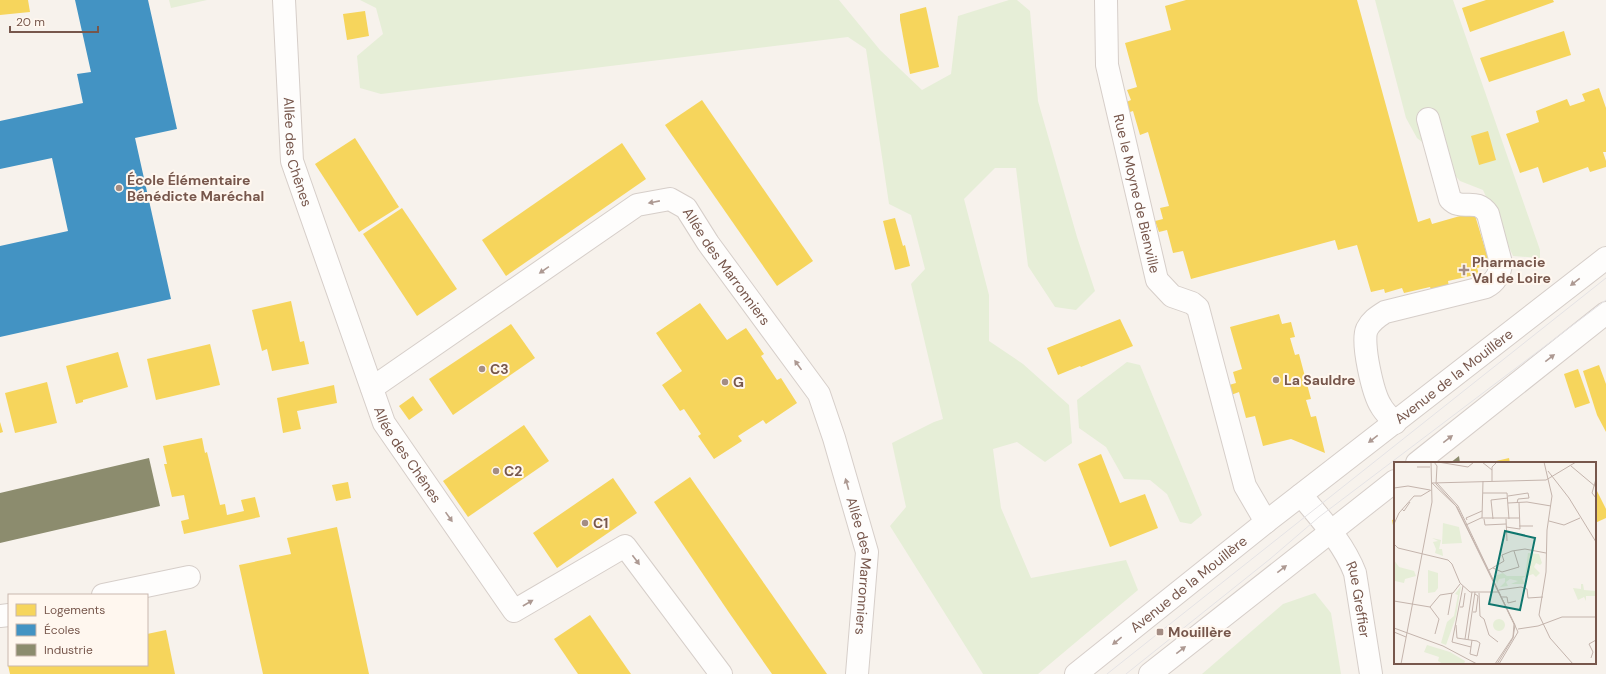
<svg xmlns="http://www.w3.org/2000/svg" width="1606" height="674" font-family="'DM Sans',sans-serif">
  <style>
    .green { fill: #e6eed7 }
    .homes { fill: #f6d55c }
    .schools { fill: #4393c3 }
    .industry { fill: #8c8c6e }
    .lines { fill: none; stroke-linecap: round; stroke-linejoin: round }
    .street-casing { stroke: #d6cec9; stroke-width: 24 }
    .street { stroke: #fefdfc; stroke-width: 22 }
    .tram { stroke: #e5e3e5; stroke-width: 1 }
    .oneway { fill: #ad9992 }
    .poi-dot { fill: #a48d84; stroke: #fff7ef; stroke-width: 1.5 }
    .labels { text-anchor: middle; stroke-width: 4; stroke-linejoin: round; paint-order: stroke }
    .street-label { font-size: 14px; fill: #77574c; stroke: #fff7ef }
    .poi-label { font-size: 14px; font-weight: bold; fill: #77574c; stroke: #fff7ef; text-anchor: start }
    .inset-road { fill: none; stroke: #c4b4ac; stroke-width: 1 }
    .view { fill: #0f766e; fill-opacity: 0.15; stroke: #0f766e; stroke-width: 2 }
    .inset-edge { fill: none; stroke: #77574c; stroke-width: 2 }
  </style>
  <rect width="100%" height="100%" fill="#f7f2ec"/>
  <g class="green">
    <path d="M169 0H207L171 8Z"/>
    <path d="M360 0H839L880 50 922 90 951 74 958 16 1009 0H1017L1030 11 1038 101 1077 237 1095 291 1076 310 1055 307 1028 266 1016 168H995L964 199 989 295V341L1023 364 1069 405 1072 443 1045 462 1017 442 993 449 1001 508 1031 578 1126 560 1138 590 1038 674H983L890 526 906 507 892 443 934 422 943 419 911 284 925 269 911 215 889 204 866 49 848 37 381 94 360 88 357 56 383 34 376 8Z"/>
    <path d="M1375 0H1453L1540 250V258L1513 256 1483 190 1460 181 1427 146 1417 138 1406 118Z"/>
    <path d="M1127 362 1140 365 1202 515 1191 524 1180 522 1167 494 1150 480 1124 479 1106 447 1079 428 1077 400Z"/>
    <path d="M1315 593 1331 613 1341 674H1202L1283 604Z"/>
  </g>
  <g class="homes">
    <path d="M0 0H28L30 12 0 15Z"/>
    <path d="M1186 0H1357L1418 222 1430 218 1432 224 1474 212 1490 265 1477 268 1479 274 1448 281 1449 287 1432 292 1430 287 1404 293 1402 288 1385 293 1384 289 1371 292 1357 245 1338 250 1335 240 1191 279 1183 251 1173 253 1167 230 1159 232 1155 221 1163 219 1160 208 1169 206 1148 132 1140 135 1133 111 1127 113 1124 103 1131 100 1127 90 1137 87 1125 43 1171 30 1165 6Z"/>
    <path d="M1486 0H1553L1554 2 1470 32 1462 8Z"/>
    <path d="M926 7 939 67 910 74 900 20V14Z"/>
    <path d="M365 11 369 36 347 40 343 14Z"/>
    <path d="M1564 31 1571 55 1489 82 1480 58Z"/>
    <path d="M1599 88 1606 108V152H1603L1606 161V167L1590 172 1588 167 1543 183 1538 167 1520 173 1506 134 1539 122 1536 111 1567 99 1570 106 1585 101 1582 94Z"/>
    <path d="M702 100 813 261 777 286 665 125Z"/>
    <path d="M1488 131 1496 160 1479 165 1471 136Z"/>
    <path d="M355 138 399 207 359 232 315 164Z"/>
    <path d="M622 143 646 179 506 276 482 240Z"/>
    <path d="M402 208 457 289 417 316 363 234Z"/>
    <path d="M895 218 903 246 905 245 910 266 895 270 883 221Z"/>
    <path d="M291 301 300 342 304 341 309 364 272 371 267 349 262 351 252 310Z"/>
    <path d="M700 303 727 340 746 328 764 354 761 356 777 380 781 378 797 403 766 424 763 420 738 436 742 441 714 459 698 436 701 434 684 409 680 411 662 385 682 371 656 333Z"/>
    <path d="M1279 314 1282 324 1291 322 1295 337 1290 338 1295 355 1299 354 1311 399 1306 400 1311 417 1316 416 1325 453 1291 439 1263 446 1255 416 1246 418 1239 392 1231 395 1229 385 1236 383 1233 372 1242 369 1230 327Z"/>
    <path d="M1120 319 1133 346 1081 367 1080 366 1058 375 1047 348Z"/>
    <path d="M511 324 535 358 453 415 429 379Z"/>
    <path d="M210 344 220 385 156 400 147 359Z"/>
    <path d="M118 352 128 387 83 400V402L76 404 66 366Z"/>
    <path d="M1599 365 1606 384V432L1597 415 1583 371Z"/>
    <path d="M1578 369 1590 403 1575 408 1564 374Z"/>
    <path d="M47 382 57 423 15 433 5 393Z"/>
    <path d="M334 385 337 403 297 411 301 429 283 433 277 398Z"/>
    <path d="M413 396 423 410 409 420 399 406Z"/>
    <path d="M0 422 3 432 0 433Z"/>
    <path d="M524 425 549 461 468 517 443 481Z"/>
    <path d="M202 438 205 453 207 452 220 505 225 504 227 515 244 511 241 500 255 497 260 517 184 534 181 521 189 519 184 495 172 497 164 464H167L163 446Z"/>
    <path d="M1101 454 1120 503 1145 494 1158 528 1110 547 1078 464Z"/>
    <path d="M1509 458 1510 463H1492V462Z"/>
    <path d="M690 477 768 589 827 674H772L730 614 654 502Z"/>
    <path d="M613 478 637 513 557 568 533 533Z"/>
    <path d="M348 482 351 498 336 501 332 485Z"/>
    <path d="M1596 489 1606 509V518L1595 523Z"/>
    <path d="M1395 519V531H1394L1392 520Z"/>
    <path d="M337 527 369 674H263L239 565 291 554 287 538Z"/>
    <path d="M590 615 631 674H578L554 639Z"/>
    <path d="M166 630 175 674H10L8 665H147V634Z"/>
  </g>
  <path class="schools" d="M75 0H148L177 129 135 138 171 299 0 337V246L68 231 52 158 0 169V121L83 103 77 74 91 72Z"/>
  <g class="industry">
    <path d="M1459 456 1460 463H1450Z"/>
    <path d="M149 458 160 506 0 543V493Z"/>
  </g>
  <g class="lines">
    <defs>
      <g id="street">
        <path id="s1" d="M284 0 292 161 384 423 514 611 625 546 721 674"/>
        <path id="s2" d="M1106 0 1107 65 1157 280 1172 296 1192 303 1198 308 1245 486 1266 522"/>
        <path id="s3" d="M372 388 637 205 670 199 686 208 708 243 819 394 834 438 867 552 857 674"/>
        <path d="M1395 423C1390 417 1384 412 1381 406 1373 394 1361 342 1367 329 1371 321 1377 317 1385 312L1486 287C1496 282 1500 274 1501 263L1488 214C1476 196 1462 212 1450 199L1428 119"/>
        <path d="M1417 463 1606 313"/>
        <path id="s4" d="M1301 495C1321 519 1344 544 1355 573L1371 674"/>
        <path d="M103 595 189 577"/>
        <path d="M0 616 9 615"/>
        <path id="s5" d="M1076 674 1266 522 1606 258"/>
        <path d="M1150 674 1395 481"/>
      </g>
    </defs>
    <use href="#street" class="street-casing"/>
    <use href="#street" class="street"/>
    <g class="tram">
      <path d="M1107 674 1606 278"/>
      <path d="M1126 674 1270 559 1319 517 1606 300"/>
    </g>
  </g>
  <defs><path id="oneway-solid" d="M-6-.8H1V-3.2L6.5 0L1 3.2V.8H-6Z"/></defs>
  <g class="oneway">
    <use href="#oneway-solid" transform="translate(654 202) rotate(169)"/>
    <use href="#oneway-solid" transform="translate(544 270) rotate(145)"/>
    <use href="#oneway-solid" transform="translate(1575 282) rotate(142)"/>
    <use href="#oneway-solid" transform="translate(1550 358) rotate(-38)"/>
    <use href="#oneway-solid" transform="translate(798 365) rotate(-126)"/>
    <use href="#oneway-solid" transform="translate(1373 439) rotate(142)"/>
    <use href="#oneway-solid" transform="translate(1448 439) rotate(-38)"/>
    <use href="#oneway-solid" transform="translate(847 484) rotate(-106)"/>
    <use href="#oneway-solid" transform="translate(449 517) rotate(55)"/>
    <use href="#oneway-solid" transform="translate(636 560) rotate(53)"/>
    <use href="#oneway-solid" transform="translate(1282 569) rotate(-38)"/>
    <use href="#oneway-solid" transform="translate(528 603) rotate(-30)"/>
    <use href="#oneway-solid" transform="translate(1117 641) rotate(141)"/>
    <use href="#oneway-solid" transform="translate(1181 650) rotate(-38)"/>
  </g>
  <g class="poi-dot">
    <circle cx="119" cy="188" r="4"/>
    <path d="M1462 264h4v4h4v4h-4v4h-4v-4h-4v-4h4z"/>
    <circle cx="482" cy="369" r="4"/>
    <circle cx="1276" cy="380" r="4"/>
    <circle cx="725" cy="382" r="4"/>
    <circle cx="496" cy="471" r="4"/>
    <circle cx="585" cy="523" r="4"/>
    <rect x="1156" y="628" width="8" height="8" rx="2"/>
  </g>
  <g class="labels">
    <g class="street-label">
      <text dy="5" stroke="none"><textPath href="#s1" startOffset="153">Allée des Chênes</textPath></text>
      <text dy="5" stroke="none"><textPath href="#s2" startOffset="197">Rue le Moyne de Bienville</textPath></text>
      <text dy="5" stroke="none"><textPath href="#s3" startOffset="445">Allée des Marronniers</textPath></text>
      <text dy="5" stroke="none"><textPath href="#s5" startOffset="481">Avenue de la Mouillère</textPath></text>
      <text dy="5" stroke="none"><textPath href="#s1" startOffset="478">Allée des Chênes</textPath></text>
      <text dy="5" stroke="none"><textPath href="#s3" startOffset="781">Allée des Marronniers</textPath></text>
      <text dy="5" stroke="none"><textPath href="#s5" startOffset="144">Avenue de la Mouillère</textPath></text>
      <text dy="5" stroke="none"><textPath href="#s4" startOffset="122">Rue Greffier</textPath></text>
    </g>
    <g class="poi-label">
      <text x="127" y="185">École Élémentaire<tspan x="127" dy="16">Bénédicte Maréchal</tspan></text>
      <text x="1472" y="267">Pharmacie<tspan x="1472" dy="16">Val de Loire</tspan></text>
      <text x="490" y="374">C3</text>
      <text x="1284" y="385">La Sauldre</text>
      <text x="733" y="387">G</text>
      <text x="504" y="476">C2</text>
      <text x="593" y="528">C1</text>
      <text x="1168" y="637">Mouillère</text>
    </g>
  </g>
  <g transform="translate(1394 462)">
    <rect width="202" height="202" fill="#f7f2ec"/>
    <path d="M49 61 65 65 68 81 48 82ZM38 76 47 78 45 87H48L49 94 41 91 42 87 39 80 44 79ZM134 91 145 92 148 101 146 103 142 101 140 105 146 111 142 115 139 112 128 116 131 122H117L124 119 116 117 112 120 114 124 106 125 111 120V116L105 117 103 122 101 114 109 111 113 114H131ZM0 98 5 105 20 109 22 114 11 117 10 121 1 119ZM34 108 44 111V126L41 130 34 131ZM187 122H189L190 128 202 129V134H192V139L190 135 184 138 179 126 187 127ZM67 124 62 155 52 183 47 181 53 160 60 154 64 133 61 132ZM99 163a6 6 0 1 1 12 0a6 6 0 1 1-12 0ZM33 183 56 190 71 199 70 202H49L44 199 45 195 30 190Z" fill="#e6eed7"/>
    <path class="inset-road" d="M40 0 43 4 42 22 63 45 121 163 119 176 103 202M44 0 74 5 80 0M88 0 98 8M150 0 158 34 153 68 152 110 145 153 156 176 179 202M177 4 202 25M23 5H36M154 9 175 36 202 80M202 17 198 31 202 36M98 19V5L103 0M38 21 62 44 120 162 119 175 101 202M38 21 152 18 182 0M43 21 64 44 124 170M0 26 14 24 36 28M89 31H113L115 57M114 34 134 31 135 36 124 37 123 41M114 41 133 40 157 44M8 47 10 49 16 40M88 56 89 19M90 57 91 63 112 62M99 57 97 38 114 36M112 57 113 79M73 58 72 56 88 49M155 59 170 63 186 56M0 62 5 51 20 34H27L37 28M72 63 87 56H125M125 64H139M112 65 126 67 125 41M0 82 4 86 54 98 58 102 66 121 76 130H105M99 106 108 110 125 105 120 89M95 108 110 99 108 93 118 89 131 87 152 91M69 124 58 180 77 185M105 128 127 125 133 127 134 136 149 135M85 131 86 154 90 157 95 173 104 180M108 135H113L114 141 122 139M0 139 36 145 46 133 59 131 66 122M36 145 45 157 41 172M66 145H69L71 131M79 150H82L84 134 81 132M54 153 58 131M62 163 63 176 83 179 86 181 83 194 76 192 78 178M0 166 49 184 83 202M124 167 144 164 168 155H202M0 170 12 175M71 177 78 130M74 178 81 130M197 196 199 190 195 182 202 178M7 202 38 40 37 0M105 202 124 170"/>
    <path class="view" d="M111 69 141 76 126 148 95 142Z"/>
    <rect width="202" height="202" class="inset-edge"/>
  </g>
  <rect x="8" y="594" width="140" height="72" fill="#fff7ef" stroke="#c9b7ae"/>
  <rect x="16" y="604" width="20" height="12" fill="#f6d55c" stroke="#c9b7ae"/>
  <text x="44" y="614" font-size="12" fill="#77574c">Logements</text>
  <rect x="16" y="624" width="20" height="12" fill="#4393c3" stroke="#c9b7ae"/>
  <text x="44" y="634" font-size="12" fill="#77574c">Écoles</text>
  <rect x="16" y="644" width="20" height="12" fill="#8c8c6e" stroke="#c9b7ae"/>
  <text x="44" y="654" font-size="12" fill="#77574c">Industrie</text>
  <path d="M10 26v6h88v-6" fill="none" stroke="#77574c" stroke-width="2"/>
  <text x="16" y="26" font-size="12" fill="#77574c" stroke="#fff7ef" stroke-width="3" paint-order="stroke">20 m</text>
</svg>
